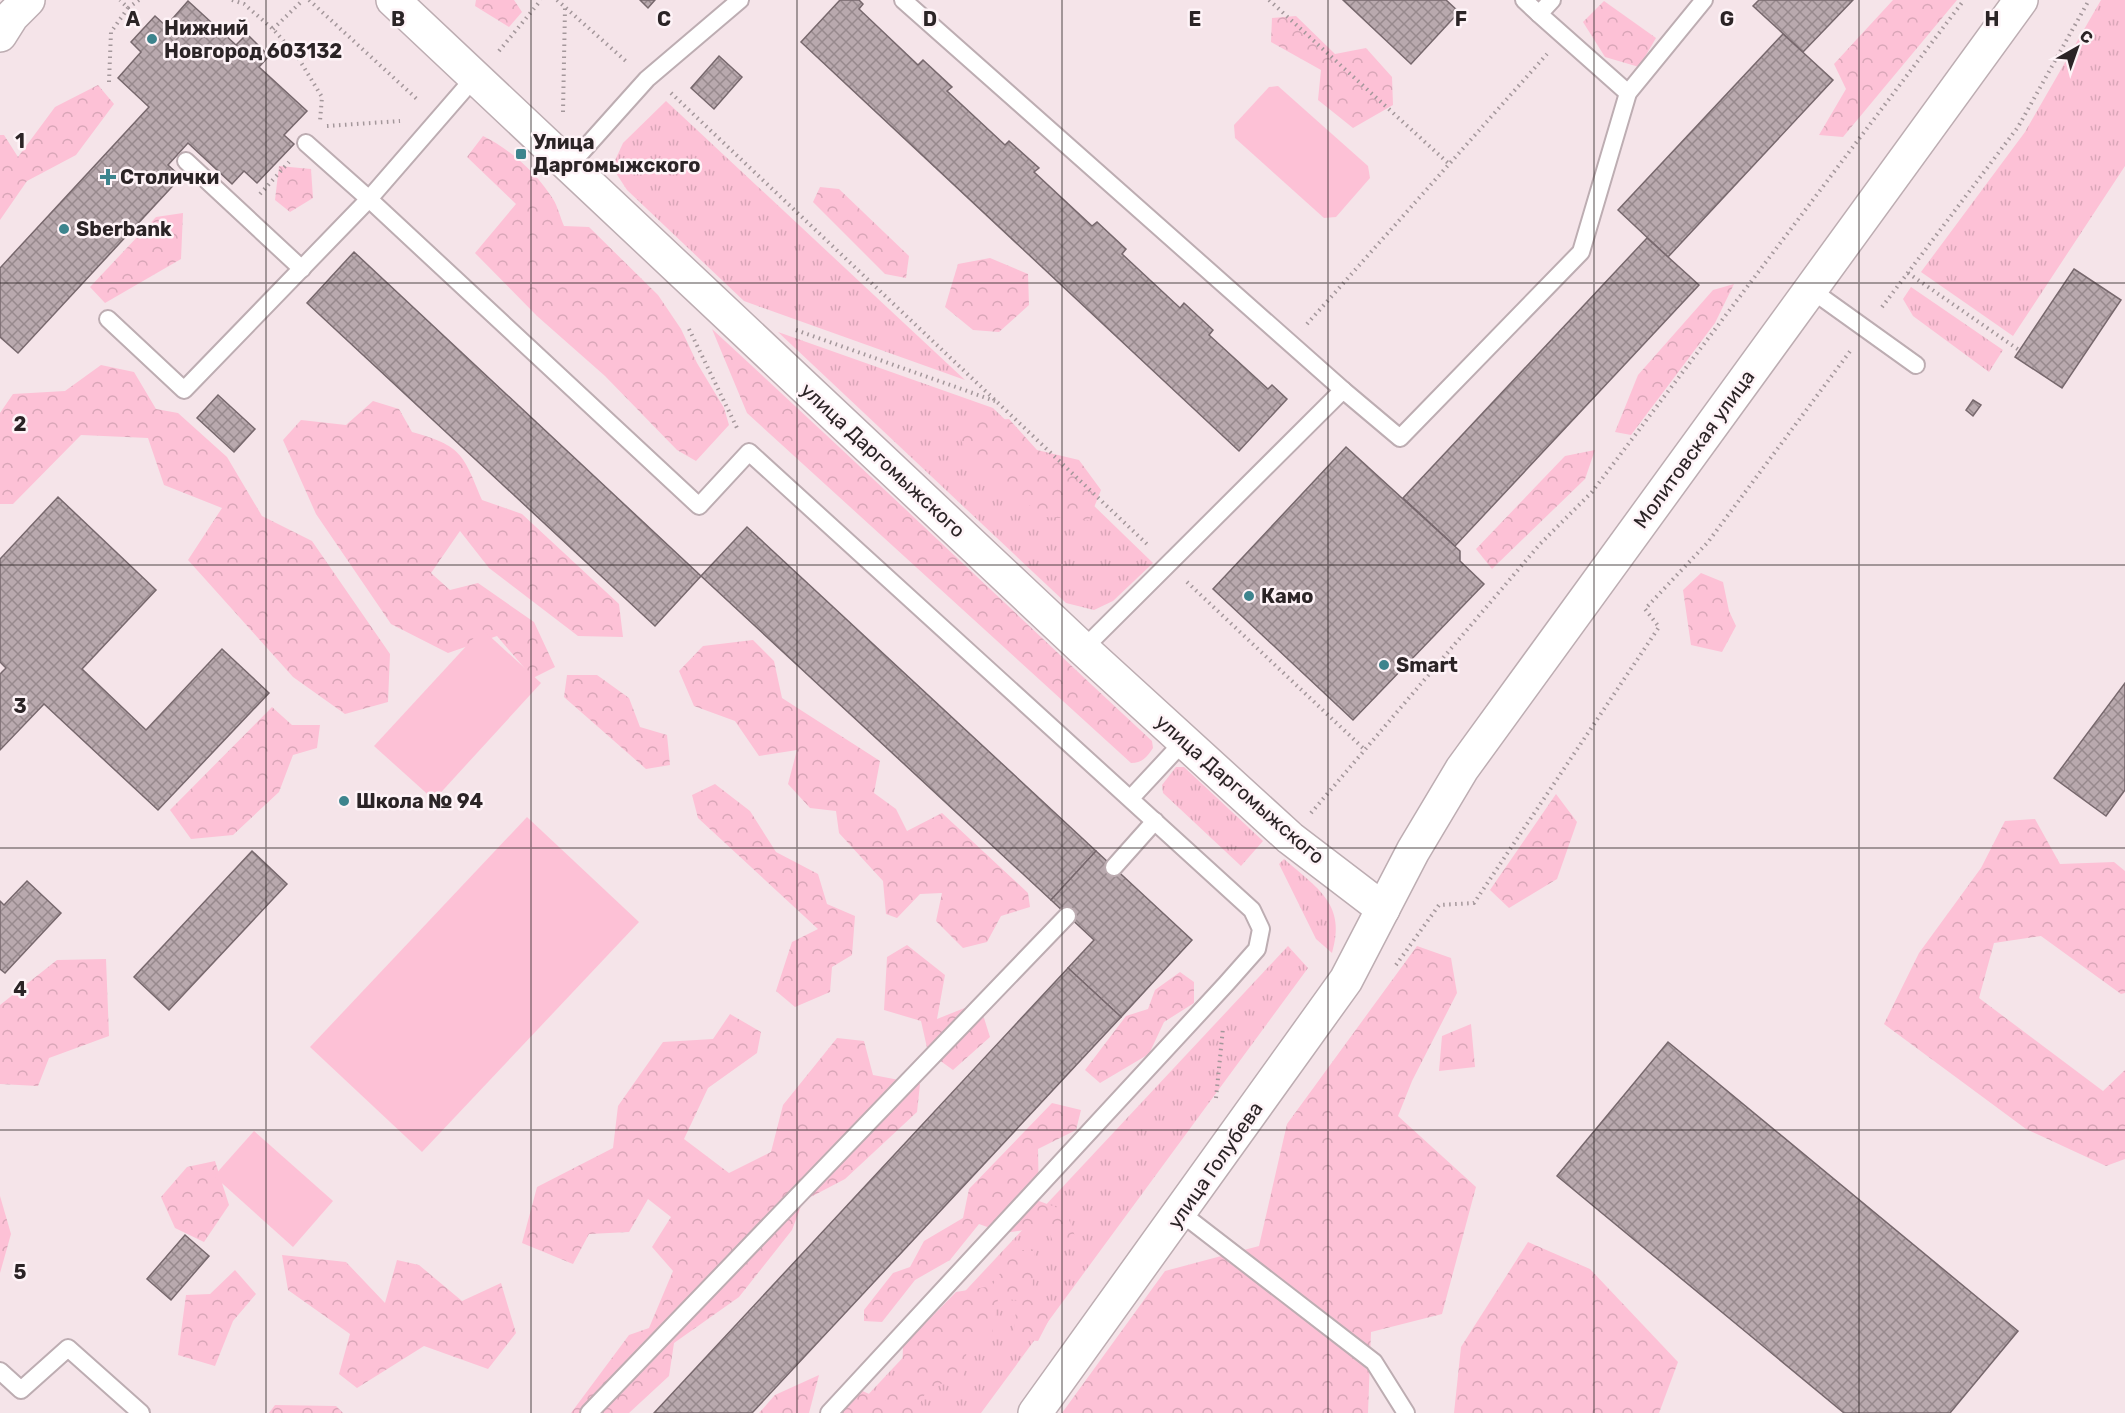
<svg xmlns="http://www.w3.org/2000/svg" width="2125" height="1413" font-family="Rubik,sans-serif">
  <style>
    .grass { fill: url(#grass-tufts) }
    .forest { fill: url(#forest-crowns) }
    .pitch { fill: #fdc1d6 }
    .building { fill: url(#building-cross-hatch); stroke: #77686d; stroke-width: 1.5 }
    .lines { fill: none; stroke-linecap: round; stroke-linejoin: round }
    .lane-casing { stroke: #bdadb2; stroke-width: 20 }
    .street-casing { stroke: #bdadb2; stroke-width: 36 }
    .secondary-casing { stroke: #bdadb2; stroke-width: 36 }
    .path { stroke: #a4979b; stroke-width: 4; stroke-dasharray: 1.5 4.5; stroke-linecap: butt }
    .lane { stroke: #fff; stroke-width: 16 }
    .street { stroke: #fff; stroke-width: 33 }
    .secondary { stroke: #fff; stroke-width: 33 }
    .grid { fill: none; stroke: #2b2426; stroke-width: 1.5; stroke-opacity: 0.55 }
    .poi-dot { fill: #3d848d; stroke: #fef3f7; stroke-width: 2 }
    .labels { text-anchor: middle; stroke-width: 5; stroke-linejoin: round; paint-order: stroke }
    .poi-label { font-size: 20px; font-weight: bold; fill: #2b2426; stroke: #fef3f7; text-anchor: start }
    .street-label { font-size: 20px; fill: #2b2426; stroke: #fef3f7 }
    .grid-label { font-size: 20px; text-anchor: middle; font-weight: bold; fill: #2b2426; stroke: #fef3f7; stroke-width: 5; stroke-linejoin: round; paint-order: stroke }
  </style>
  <defs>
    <pattern id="grass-tufts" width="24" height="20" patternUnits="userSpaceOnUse" patternTransform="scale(1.5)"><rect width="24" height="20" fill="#fdc1d6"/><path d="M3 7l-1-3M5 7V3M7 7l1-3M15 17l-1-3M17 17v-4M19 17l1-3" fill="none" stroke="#d9a6b8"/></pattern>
    <pattern id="forest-crowns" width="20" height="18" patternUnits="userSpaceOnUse" patternTransform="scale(1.5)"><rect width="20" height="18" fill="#fdc1d6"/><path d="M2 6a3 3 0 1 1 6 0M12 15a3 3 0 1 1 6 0" fill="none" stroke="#d9a6b8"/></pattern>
    <pattern id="building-cross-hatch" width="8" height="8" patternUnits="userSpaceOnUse" patternTransform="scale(1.5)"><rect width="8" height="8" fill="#b9a9ae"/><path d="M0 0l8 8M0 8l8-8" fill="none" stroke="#97898d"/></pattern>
  </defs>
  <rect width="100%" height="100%" fill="#f5e4e9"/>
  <g class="grass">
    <path d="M2101 0H2125V166L2013 336 1921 272 2025 132Z"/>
    <path d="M666 101 965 380 744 301 627 190 612 167 623 143Z"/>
    <path d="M1911 287 2003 350 1989 372 1913 316 1903 299Z"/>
    <path d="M778 332 993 408 1153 563 1113 601 1094 610 1066 603Z"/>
    <path d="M1176 767H1184L1263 841 1241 866 1163 793 1162 785Z"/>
    <path d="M1284 859C1317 888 1347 904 1332 953L1316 939 1279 864Z"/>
    <path d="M1288 946 1308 968 981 1413H851Z"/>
  </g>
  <g class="forest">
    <path d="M476 0H514L522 12 509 27 475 6Z"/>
    <path d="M1893 0H1957L1843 137 1819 135 1846 89 1834 64Z"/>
    <path d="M1604 1 1656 38 1639 67 1605 57 1583 22Z"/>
    <path d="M1296 16 1335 54 1366 48 1392 77 1393 105 1353 128 1318 100 1321 70 1271 42 1272 18Z"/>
    <path d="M98 85 114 104 76 155 27 181 0 220V135H4L18 157 55 107Z"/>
    <path d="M483 136C510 149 537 173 553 199 558 207 560 217 564 226L589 227 658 295 681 329 697 363 724 408 729 425 696 461 677 450 605 376 537 316 475 253 516 204 467 157Z"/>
    <path d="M279 166 311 169 313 198 290 212 275 200Z"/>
    <path d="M820 187 839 189 909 256 906 278 885 274 813 202Z"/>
    <path d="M183 213 181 259 105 303 90 287 156 217Z"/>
    <path d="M990 258 1028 274 1029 305 999 332 973 330 945 307 958 264Z"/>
    <path d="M1734 284 1715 323 1631 435 1615 432 1638 375 1713 290Z"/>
    <path d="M712 329C860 465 1005 604 1152 741L1153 748C1147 757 1142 763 1131 763L747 413Z"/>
    <path d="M101 365 134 372 156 409 178 413 227 457 262 516 312 541 390 654 388 702 345 714 293 677 188 560 222 508 164 485 148 438 81 435 13 504H0V413L13 394 65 391Z"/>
    <path d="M373 401 399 409 412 432C462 446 463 454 482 500L522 514 619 604 623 637 578 636 489 568 460 531 431 573 450 590 478 583 534 622 555 667 533 678 497 636 448 653 391 624 316 514 283 440 301 420 346 425Z"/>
    <path d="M1009 419 1037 450 1079 460 1101 490 1089 520 1046 517 973 465 958 434 980 421Z"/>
    <path d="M1595 450 1585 479 1492 569 1476 549 1565 456Z"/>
    <path d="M1701 573 1723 582 1729 611 1736 626 1722 652 1691 645 1683 590Z"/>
    <path d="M753 640 774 661 782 698 880 761 874 793 896 809 907 831 942 813 1028 893 1030 907 1001 916 987 942 963 948 936 921 942 893 920 894 897 918 886 914 883 881 839 833 836 811 810 808 788 784 797 750 759 756 735 721 694 706 679 671 703 646Z"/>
    <path d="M567 675H597L629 698 640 727 667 735 670 765 646 769 564 697Z"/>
    <path d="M272 707 292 725H320L317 748 293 755 279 792 233 835 191 839 170 810Z"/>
    <path d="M715 784 750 811 776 852 818 874 827 904 855 916 852 955 832 967 830 992 795 1007 776 991 792 942 818 929 698 818 692 795Z"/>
    <path d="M1556 794 1577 822 1557 879 1509 908 1490 890Z"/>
    <path d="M2035 819 2060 864 2114 862 2125 871V993L2121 994 2041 936 1994 943 1979 998 2103 1091 2125 1070V1159L2106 1166 2026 1129 1884 1024 1919 953 1981 868 2005 821Z"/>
    <path d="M907 945 945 975 937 1019 967 1007 984 1018 990 1037 953 1070 928 1052 921 1021 884 1010 887 957Z"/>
    <path d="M1417 946 1451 958 1457 993 1412 1081 1398 1116 1476 1187 1442 1314 1371 1332 1368 1413H1062L1165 1271 1259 1246 1287 1124Z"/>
    <path d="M106 959 109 1036 49 1058 38 1086 0 1084V1005L57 960Z"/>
    <path d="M1180 972 1194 982V1003L1164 1022 1149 1054 1100 1083 1085 1070 1126 1016 1148 1009 1155 990Z"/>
    <path d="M730 1014 761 1032 757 1053 708 1088 684 1139 729 1173 771 1152 783 1105 837 1038 864 1041 873 1075 920 1084 917 1112 845 1179 803 1201 792 1230 739 1297 674 1343 669 1376 629 1413H571L629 1335 649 1328 673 1271 652 1247 671 1217 648 1199 629 1232 589 1234 573 1264 522 1243 537 1187 613 1148 618 1106 663 1042 713 1039Z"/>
    <path d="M1471 1024 1475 1067 1439 1071 1442 1036Z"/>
    <path d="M1052 1103 1081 1110 1076 1130 1038 1149 1039 1201 1066 1211 1075 1236 1054 1244 1047 1227 1004 1233 979 1224 950 1260 915 1280 882 1322 864 1321V1310L893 1273 910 1267 924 1241 963 1218 969 1189Z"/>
    <path d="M215 1161 229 1205 204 1242 175 1228 161 1197 187 1167Z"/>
    <path d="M0 1196 11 1234 0 1273Z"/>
    <path d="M1528 1242 1590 1269 1678 1362 1659 1413H1454L1461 1347Z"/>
    <path d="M1035 1249 1032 1292 1051 1316 1038 1341 1013 1339 1017 1300 998 1299 992 1334 968 1342 963 1377 928 1388 915 1413H838L858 1389 885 1401 902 1376 903 1346 956 1292 992 1286 1014 1251Z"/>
    <path d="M282 1255 346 1262 385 1303 397 1260 419 1265 462 1301 501 1283 516 1333 488 1369 424 1346 357 1388 339 1374 350 1334 288 1290Z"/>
    <path d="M235 1270 256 1294 233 1321 215 1366 178 1355 186 1295 210 1294Z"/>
    <path d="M819 1375 809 1413H759L775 1395Z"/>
    <path d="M275 1405 336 1406 343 1413H269Z"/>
  </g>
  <g class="pitch">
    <path d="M1278 86 1368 166 1370 178 1336 217 1324 218 1235 138 1234 125 1269 87Z"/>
    <path d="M482 629 541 683 434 800 374 746Z"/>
    <path d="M527 817 639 922 422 1152 310 1047Z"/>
    <path d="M254 1131 333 1201 293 1247 214 1176Z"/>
  </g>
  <g class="building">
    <path d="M640 0H655L648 8Z"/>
    <path d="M840 0H859L863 4 859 9 918 65 923 60 952 87 947 91 1005 145 1009 141 1039 168 1034 172 1092 226 1097 222 1126 249 1122 254 1180 308 1184 303 1213 330 1209 335 1268 389 1272 385 1287 399 1239 451 801 42Z"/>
    <path d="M1343 0H1446L1459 12 1411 64Z"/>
    <path d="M1759 0H1853L1803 52 1753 6Z"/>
    <path d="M188 1 236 45 247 34 269 56 259 67 307 111 284 135 294 144 257 183 244 171 232 184 188 143 168 165 181 177 18 353 0 337V268L149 107 118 78 141 52 131 42 155 16 166 26Z"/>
    <path d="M1783 34 1833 80 1668 257 1618 210Z"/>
    <path d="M719 56 742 77 714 109 691 88Z"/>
    <path d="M1647 238 1699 285 1455 546 1403 498Z"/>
    <path d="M354 252 701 576 655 626 307 303Z"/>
    <path d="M2074 269 2121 300 2062 388 2015 357Z"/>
    <path d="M218 395 255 429 234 452 197 418Z"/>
    <path d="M1973 400 1981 405 1973 416 1966 410Z"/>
    <path d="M1346 447 1460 551V561L1484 584 1353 720 1213 589Z"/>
    <path d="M58 497 156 590 82 669 146 730 222 649 269 693 158 810 44 704 0 750V674L6 668 0 662V559Z"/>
    <path d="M747 527 1096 851 1051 900 701 576Z"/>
    <path d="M2125 683V790L2106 816 2054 778Z"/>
    <path d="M252 851 287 884 169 1010 134 977Z"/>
    <path d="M1096 851 1192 940 1121 1017 1068 968 1094 940 1051 900Z"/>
    <path d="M27 881 61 913 5 973 0 969V901L4 905Z"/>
    <path d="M1068 968 1121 1017 752 1413H654Z"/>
    <path d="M1668 1042 2018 1331 1950 1413H1844L1557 1176Z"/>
    <path d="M185 1235 209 1256 171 1300 147 1279Z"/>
  </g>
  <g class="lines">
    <defs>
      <g id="lane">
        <path d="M903 0 1343 390"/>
        <path d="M1524 0 1539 14 1552 0"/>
        <path d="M1539 14 1628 93"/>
        <path d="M306 143 369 199 699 506 749 452 1252 910 1261 929 1257 949 1226 984 829 1413"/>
        <path d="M186 161 302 269"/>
        <path d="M569 166 647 79 740 0"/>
        <path d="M1810 289 1916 365"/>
        <path d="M108 319 184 390 369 199 474 78"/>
        <path d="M1083 649 1343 390 1400 438 1581 252 1628 93 1704 0"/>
        <path d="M1131 798 1184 741"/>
        <path d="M1114 867 1155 821"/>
        <path d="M1181 1213 1374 1362 1406 1413"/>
        <path d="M0 1371 21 1390 68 1348 141 1413"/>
        <path d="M589 1413 1067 916"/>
      </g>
      <g id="street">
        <path d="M393 0 1083 649 1290 838 1383 909"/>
        <path d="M0 35 12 16 28 0"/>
      </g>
      <path id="secondary" d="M1035 1413 1346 980 1413 851 1462 769 2021 0"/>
    </defs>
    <use href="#lane" class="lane-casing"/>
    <use href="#street" class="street-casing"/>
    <use href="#secondary" class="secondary-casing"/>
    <g class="path">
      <path d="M232 0 244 4 273 29 297 56 322 97 320 121"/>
      <path d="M309 0 419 101"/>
      <path d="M557 0 628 63"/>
      <path d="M1269 0 1448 163"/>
      <path d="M128 8 139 0"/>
      <path d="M273 29 303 0"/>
      <path d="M499 51 541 0"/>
      <path d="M109 82 111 32 128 8 120 0"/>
      <path d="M671 93 1149 546"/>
      <path d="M563 112 565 8"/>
      <path d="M327 126 400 121"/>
      <path d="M260 194 289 162"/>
      <path d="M1908 273 2019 350"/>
      <path d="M1882 307 2018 127 2089 0"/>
      <path d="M1307 324 1547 54"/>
      <path d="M689 329 738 430"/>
      <path d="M796 330 995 401"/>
      <path d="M1187 582 1363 748"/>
      <path d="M1311 813 1540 544 1592 492 1964 0"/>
      <path d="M1396 965 1439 905 1474 903 1659 627 1645 609 1708 542 1851 350"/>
      <path d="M1216 1098 1223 1028"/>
    </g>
    <use href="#lane" class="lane"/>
    <use href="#street" class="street"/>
    <use href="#secondary" class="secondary"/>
  </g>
  <path class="grid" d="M266 0V1413M531 0V1413M797 0V1413M1062 0V1413M1328 0V1413M1594 0V1413M1859 0V1413M0 283H2125M0 565H2125M0 848H2125M0 1130H2125"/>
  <g class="poi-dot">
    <circle cx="152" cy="39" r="6"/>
    <rect x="515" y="148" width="12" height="12" rx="3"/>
    <path d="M105 168h6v6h6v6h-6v6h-6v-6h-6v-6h6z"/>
    <circle cx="64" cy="229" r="6"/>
    <circle cx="1249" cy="596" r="6"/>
    <circle cx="1384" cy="665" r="6"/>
    <circle cx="344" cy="801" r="6"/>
  </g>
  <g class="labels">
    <g class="poi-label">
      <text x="164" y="35">Нижний<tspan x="164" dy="23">Новгород 603132</tspan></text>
      <text x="533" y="149">Улица<tspan x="533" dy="23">Даргомыжского</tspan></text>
      <text x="120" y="184">Столички</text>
      <text x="76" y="236">Sberbank</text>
      <text x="1261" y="603">Камо</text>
      <text x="1396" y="672">Smart</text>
      <text x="356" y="808">Школа № 94</text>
    </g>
    <g class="street-label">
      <text transform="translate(1694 449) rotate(-54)" y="7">Молитовская улица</text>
      <text transform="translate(883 460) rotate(43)" y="7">улица Даргомыжского</text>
      <text transform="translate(1240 789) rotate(41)" y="7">улица Даргомыжского</text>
      <text transform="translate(1215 1165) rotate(-55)" y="7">улица Голубева</text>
    </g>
  </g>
  <g class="grid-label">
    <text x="133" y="26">A</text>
    <text x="398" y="26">B</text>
    <text x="664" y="26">C</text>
    <text x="930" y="26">D</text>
    <text x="1195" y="26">E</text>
    <text x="1461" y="26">F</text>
    <text x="1727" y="26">G</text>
    <text x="1992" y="26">H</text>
    <text x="20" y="148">1</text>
    <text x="20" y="431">2</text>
    <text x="20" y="713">3</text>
    <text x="20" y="996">4</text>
    <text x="20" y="1279">5</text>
  </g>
  <g transform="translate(2077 48) rotate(40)" stroke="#fef3f7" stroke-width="4.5" paint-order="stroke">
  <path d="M0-4.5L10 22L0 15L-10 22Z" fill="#2b2426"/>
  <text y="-9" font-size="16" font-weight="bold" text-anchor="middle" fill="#2b2426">С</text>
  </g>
</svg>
